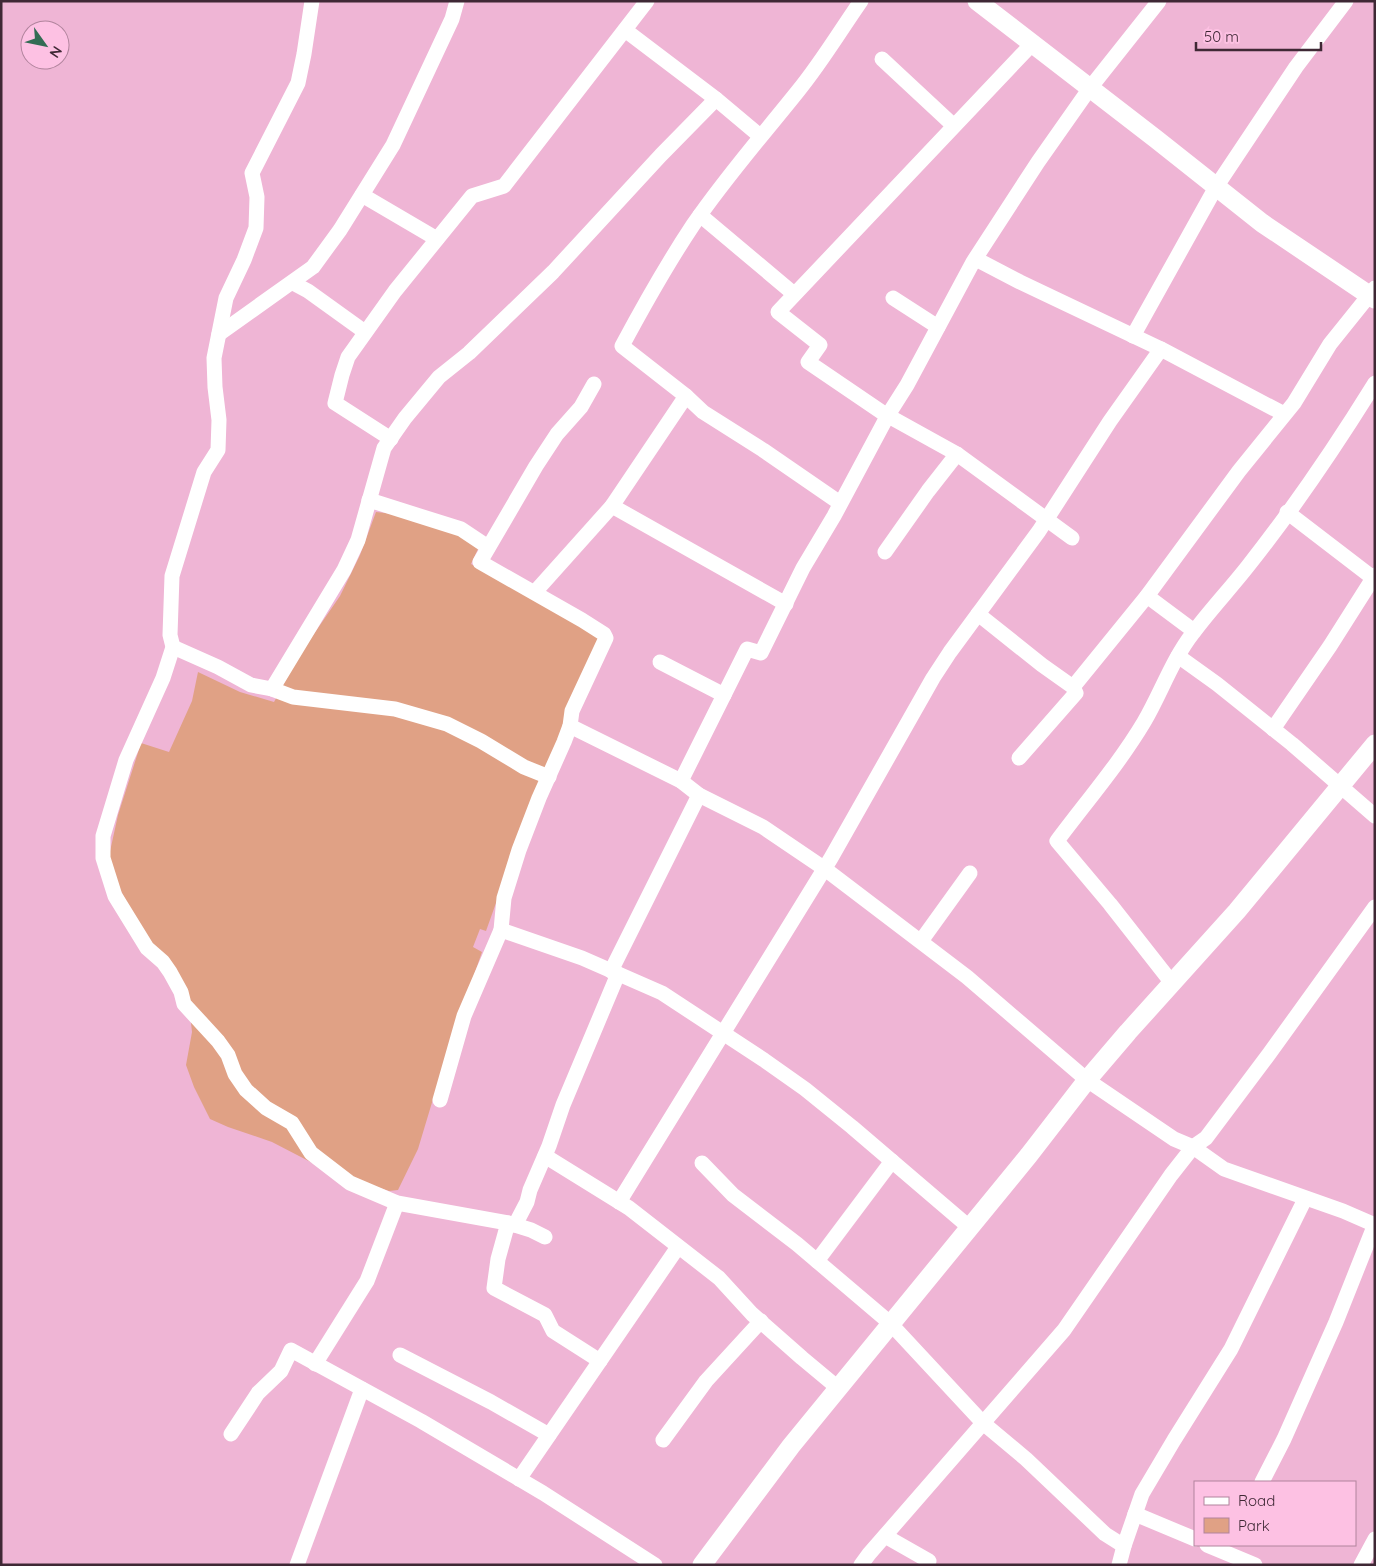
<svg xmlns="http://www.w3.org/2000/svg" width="1376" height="1566" font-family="Quicksand,sans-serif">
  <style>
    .green { fill: #e0a185 }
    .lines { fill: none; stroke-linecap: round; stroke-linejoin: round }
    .minor { stroke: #fff; stroke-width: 15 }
    .tertiary { stroke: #fff; stroke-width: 19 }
  </style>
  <rect width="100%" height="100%" fill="#efb5d5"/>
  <path class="green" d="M376 512 403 515 454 531 478 549 471 564 603 638 501 889 486 931 480 929 473 947 482 952 446 1056 418 1149 398 1190 389 1191 326 1170 272 1142 228 1127 210 1119 194 1087 186 1065 192 1032 188 996 148 943 113 876 109 856 118 815 141 743 169 752 192 701 198 672 240 692 274 702 298 657 340 596 360 555Z"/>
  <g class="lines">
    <g class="minor">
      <path d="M312 1 304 54 298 83 252 173 257 197 256 228 244 260 226 298 214 358 215 387 219 420 218 450 204 472 172 576 170 635 173 647 163 678 126 760 103 836V858L115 896 147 948 163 962 170 972 181 992 184 1004 218 1041 228 1055 235 1074 246 1090 266 1108 292 1123 311 1153 350 1183 397 1203 508 1223 531 1230 545 1237"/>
      <path d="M625 30 716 99 760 136"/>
      <path d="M1032 44 778 312 820 345 808 362 883 413 957 454 1072 538"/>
      <path d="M882 59 954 126"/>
      <path d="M362 195 437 239"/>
      <path d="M700 215 794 294"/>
      <path d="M976 259 1020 282 1161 349 1284 414"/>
      <path d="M293 283 308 291 365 332"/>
      <path d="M893 298 938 327"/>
      <path d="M219 334 313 267 340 230 393 145 452 19 457 1"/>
      <path d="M1133 336 1216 187 1296 67 1346 1"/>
      <path d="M391 439 335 403 342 375 348 357 395 291 472 196 504 186 647 1"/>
      <path d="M369 500 461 529 488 547"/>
      <path d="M840 503 763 450 703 412 686 396 622 346C644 305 667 264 693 225 725 178 762 136 798 91 821 63 840 31 861 1"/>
      <path d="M612 506 786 604"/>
      <path d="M1287 512 1373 578"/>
      <path d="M885 552 928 491 957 454"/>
      <path d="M535 592 612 506 686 396"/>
      <path d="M1147 596 1194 631"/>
      <path d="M978 614 1042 665 1073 687 1076 693 1019 758"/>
      <path d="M173 647 218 667 251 685 272 689 293 697 395 709 447 724 481 741 524 767 549 777"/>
      <path d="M1178 656 1217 684 1292 744 1375 816"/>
      <path d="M660 662 724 695"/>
      <path d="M1073 687 1147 596 1239 471 1294 403 1330 344 1375 288"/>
      <path d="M272 689 344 570 358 540 384 448 405 418 439 377 469 353 553 272 661 155 716 99"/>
      <path d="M570 726 681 781 699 795 763 827 825 869 967 977 1087 1080 1174 1139 1193 1147 1224 1169 1343 1211 1375 1225"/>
      <path d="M1273 729 1330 646 1375 575"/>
      <path d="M681 781 747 649 761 653 803 568 834 516 888 415 907 385 973 262 1038 162 1090 88 1159 1"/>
      <path d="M501 930 582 958 662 993 764 1060 805 1089 852 1127 969 1227"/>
      <path d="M921 941 970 873"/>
      <path d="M611 971 699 795"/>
      <path d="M1172 983 1110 904 1057 841C1086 802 1119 764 1144 722 1161 693 1172 660 1193 633 1210 610 1230 589 1248 566 1294 508 1336 446 1375 383"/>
      <path d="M440 1100 464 1016 501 930 504 898 519 850 539 798 564 742 570 726 572 711 606 638 604 634 582 620 480 562 536 466 557 434 581 407 594 384"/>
      <path d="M545 1156 629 1208 719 1278 752 1314 802 1358 838 1388"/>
      <path d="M702 1163 733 1195 797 1244 890 1323 983 1423 1026 1459 1105 1534 1124 1546"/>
      <path d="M619 1202 831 858 933 678 950 652 1039 531 1110 421 1161 349"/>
      <path d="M508 1223 498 1259 494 1288 545 1315 553 1331 600 1361"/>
      <path d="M515 1225 527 1202 530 1190 549 1146 563 1105 618 974"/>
      <path d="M817 1261 892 1161"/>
      <path d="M400 1355 491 1402 549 1435"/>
      <path d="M315 1364 367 1281 397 1203"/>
      <path d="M231 1434 258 1393 281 1371 291 1350 421 1421 543 1493 655 1565"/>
      <path d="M663 1440 706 1381 761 1321"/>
      <path d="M519 1479 678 1247"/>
      <path d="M1262 1482 1284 1439 1336 1322 1375 1224"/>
      <path d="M1135 1514 1195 1539"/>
      <path d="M885 1536 929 1561"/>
      <path d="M1207 1545 1255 1565"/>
      <path d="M297 1565 362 1389"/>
      <path d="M861 1565 869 1554 1064 1330 1171 1175 1193 1147 1206 1138 1269 1054 1375 907"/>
      <path d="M1119 1565 1124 1546 1142 1494 1174 1440 1231 1349 1305 1199"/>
      <path d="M1361 1565 1375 1539"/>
    </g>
    <g class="tertiary">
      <path d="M977 1 1156 139 1262 223 1375 299"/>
      <path d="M702 1565 791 1446 1029 1155 1087 1080 1128 1032 1237 911 1375 744"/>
    </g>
  </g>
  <rect width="1376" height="1566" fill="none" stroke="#3f2835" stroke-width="5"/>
  <rect x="1194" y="1481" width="162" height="65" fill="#fdc1e3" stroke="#b1849d"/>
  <rect x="1204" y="1497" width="25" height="8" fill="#ffffff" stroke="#b1849d"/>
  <text x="1238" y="1506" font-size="15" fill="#3f2835">Road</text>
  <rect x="1204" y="1518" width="25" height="15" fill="#e0a185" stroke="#b1849d"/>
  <text x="1238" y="1531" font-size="15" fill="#3f2835">Park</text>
  <g transform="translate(45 45) rotate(123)"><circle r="24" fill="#fdc1e3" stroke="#b1849d"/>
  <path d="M0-4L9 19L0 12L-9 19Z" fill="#336c54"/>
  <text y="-8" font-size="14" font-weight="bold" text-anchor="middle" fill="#3f2835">N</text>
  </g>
  <path d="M1196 42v8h125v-8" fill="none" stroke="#3f2835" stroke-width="2.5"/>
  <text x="1204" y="42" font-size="15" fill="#3f2835" stroke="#fdc1e3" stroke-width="4" paint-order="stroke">50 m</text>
</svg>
